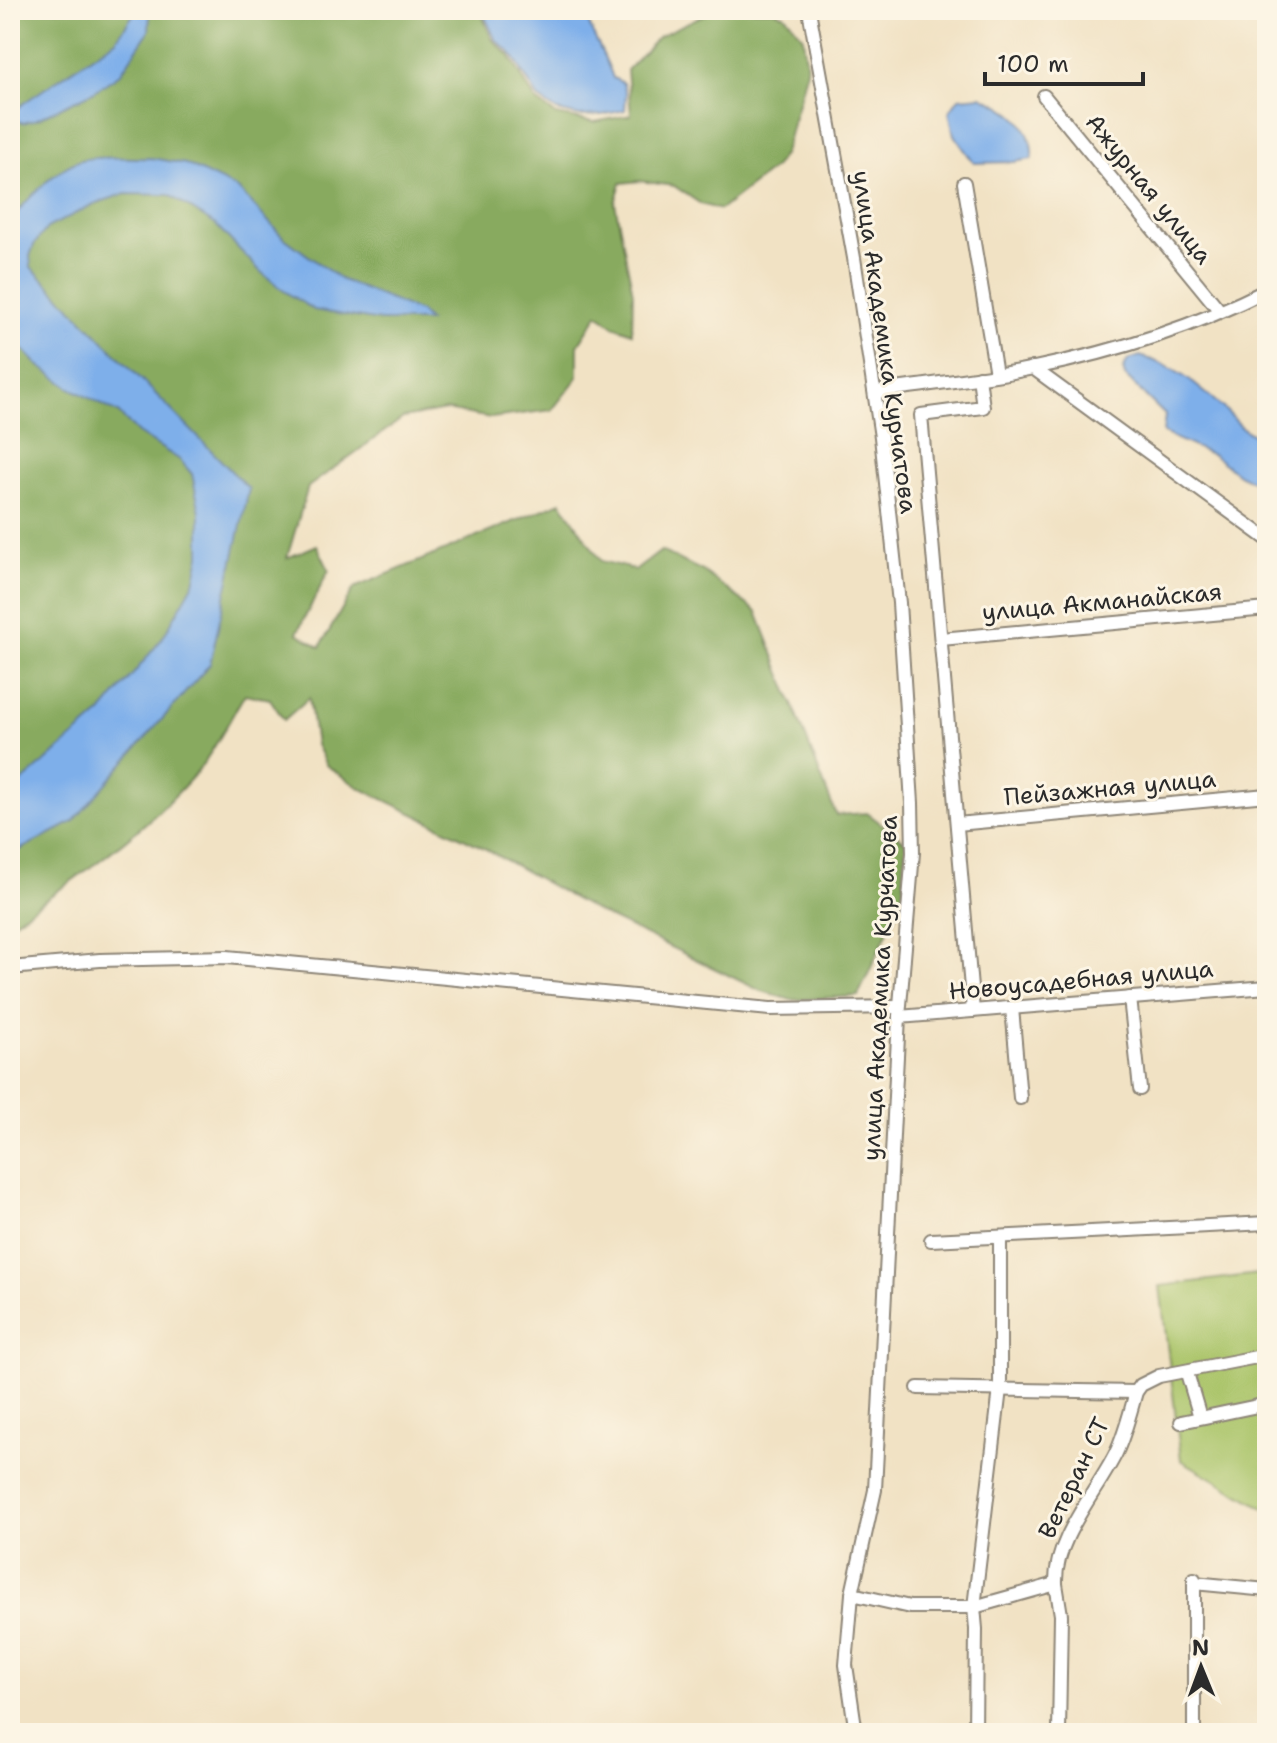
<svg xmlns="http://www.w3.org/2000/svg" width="1277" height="1743" font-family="'Shantell Sans',sans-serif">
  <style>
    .green { fill: #abc56a; stroke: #6b784a; stroke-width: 2 }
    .forest { fill: #88aa5e; stroke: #5a6a44; stroke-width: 2 }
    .water { fill: #7eafea; stroke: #546d8a; stroke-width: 2 }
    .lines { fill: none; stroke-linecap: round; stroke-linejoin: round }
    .minor-casing { stroke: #8e8678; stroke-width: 16 }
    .minor { stroke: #fff; stroke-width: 12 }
    .labels { text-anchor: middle; stroke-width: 6; stroke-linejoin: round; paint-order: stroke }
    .street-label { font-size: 24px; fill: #2b2b2b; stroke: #fcf5e5 }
  </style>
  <rect width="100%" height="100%" fill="#fcf5e5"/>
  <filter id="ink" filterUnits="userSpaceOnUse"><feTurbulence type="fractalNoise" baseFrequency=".0125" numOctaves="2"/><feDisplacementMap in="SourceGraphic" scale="16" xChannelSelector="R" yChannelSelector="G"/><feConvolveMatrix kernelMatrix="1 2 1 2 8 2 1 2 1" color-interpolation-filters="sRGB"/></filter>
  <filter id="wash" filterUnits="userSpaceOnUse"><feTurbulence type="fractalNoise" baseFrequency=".006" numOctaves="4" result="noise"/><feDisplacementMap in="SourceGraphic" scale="32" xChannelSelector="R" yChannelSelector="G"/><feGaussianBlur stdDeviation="1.8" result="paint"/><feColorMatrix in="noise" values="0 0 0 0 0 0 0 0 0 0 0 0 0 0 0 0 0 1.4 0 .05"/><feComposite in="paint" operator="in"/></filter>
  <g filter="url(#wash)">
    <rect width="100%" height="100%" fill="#f1e2c4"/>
    <path class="green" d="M1267 1273V1510L1181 1460 1160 1286Z"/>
    <path class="forest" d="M10 10H480L492 39 509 55 536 101 556 115 594 122 631 115 627 70 659 36 714 10H774L786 16 803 37 807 70 784 153 774 168 720 210 701 204 674 186 640 181 621 183 615 203 633 293 632 333 614 326 598 314 578 345V377L552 410 491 418 446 410 403 418 308 487 287 558 317 545 329 570 297 633 320 647 354 588 561 502 601 561 636 570 661 551 703 571 757 612 836 815 867 813 906 842 903 898 858 996 791 1000 759 990 598 912 482 847 358 787 326 765 316 745 309 698 284 720 270 699 245 694C229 720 215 750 196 773 144 833 75 879 10 924Z"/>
    <g class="water">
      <path d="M140 10 150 12 149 31 120 74 93 92 37 119 23 123 14 119 16 110 25 102 116 40 133 15Z"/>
      <path d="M482 10H584C591 35 605 54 613 78L623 83 626 94 625 110 602 115 580 116 557 111 539 99 511 53 495 39Z"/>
      <path d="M981 96C1009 108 1034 124 1032 159L1014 162 974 163 954 135 949 112 959 98Z"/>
      <path d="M151 158 186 164 238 189 283 237 340 279 420 312 428 321H380L314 310 284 291 261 272 216 225 169 195 126 194 118 196 94 204 47 228 34 245 30 256 31 267 249 489 210 664 73 822 10 855V792L101 713 162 639 194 583 200 556V512L192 474 180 460 138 433 118 413 70 388 37 364 16 342 10 331V222C24 202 57 167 81 160 102 155 129 159 151 158Z"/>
      <path d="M1140 356C1175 366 1196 384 1223 408 1242 425 1241 433 1267 440V488L1238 474 1213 455 1163 433 1165 415 1125 376 1123 369 1128 360Z"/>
    </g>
  </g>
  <g filter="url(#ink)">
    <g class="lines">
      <defs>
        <g id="minor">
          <path d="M809 10 854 258 881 437 899 603 912 803 913 853 899 1017 875 1490 852 1594 846 1665 856 1733"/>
          <path d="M1044 96 1220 311"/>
          <path d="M964 183 996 374"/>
          <path d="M1033 368 1267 539"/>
          <path d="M875 392C927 384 981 379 1034 368 1114 352 1194 327 1267 290"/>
          <path d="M941 639 1267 609"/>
          <path d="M957 824 1267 795"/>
          <path d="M10 968 100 960 227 957 770 1009 899 1007"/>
          <path d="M1130 998 1140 1089"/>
          <path d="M1012 1008 1020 1098"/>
          <path d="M973 1011 921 415 983 407 979 377"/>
          <path d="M899 1017 1267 987"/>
          <path d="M931 1240 1267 1223"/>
          <path d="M1187 1373 1200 1417"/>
          <path d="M918 1388 1136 1392"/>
          <path d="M1181 1422 1267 1404"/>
          <path d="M1194 1583 1267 1590"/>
          <path d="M1056 1584C1054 1539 1097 1492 1116 1453 1125 1434 1130 1413 1136 1392L1141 1385 1159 1376 1267 1355"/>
          <path d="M852 1594 910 1607H974L1056 1584 1061 1615 1059 1733"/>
          <path d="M975 1733 976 1629 974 1607 1000 1389V1238"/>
          <path d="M1194 1733V1579"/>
        </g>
      </defs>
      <use href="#minor" class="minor-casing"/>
      <use href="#minor" class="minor"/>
    </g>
  </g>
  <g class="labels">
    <g class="street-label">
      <text transform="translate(1149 189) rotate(51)" y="8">Ажурная улица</text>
      <text transform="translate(885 342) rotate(82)" y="8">улица Академика Курчатова</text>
      <text transform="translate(1102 602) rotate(-5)" y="8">улица Акманайская</text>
      <text transform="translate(1110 788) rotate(-5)" y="8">Пейзажная улица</text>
      <text transform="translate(1081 980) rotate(-5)" y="8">Новоусадебная улица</text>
      <text transform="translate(880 988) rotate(-87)" y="8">улица Академика Курчатова</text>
      <text transform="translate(1074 1478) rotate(-64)" y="8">Ветеран СТ</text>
    </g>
  </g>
  <rect width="1277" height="1743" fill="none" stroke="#fcf5e5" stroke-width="40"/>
  <g transform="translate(1201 1667) rotate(359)" stroke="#fcf5e5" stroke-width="6" paint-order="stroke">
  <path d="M0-6L14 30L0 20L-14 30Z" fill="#2b2b2b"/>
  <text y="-12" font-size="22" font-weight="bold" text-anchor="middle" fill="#2b2b2b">N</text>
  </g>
  <path d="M985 72v12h158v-12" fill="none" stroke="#2b2b2b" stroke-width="4"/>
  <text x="997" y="72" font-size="24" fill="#2b2b2b" stroke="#fcf5e5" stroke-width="6" paint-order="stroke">100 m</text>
</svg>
